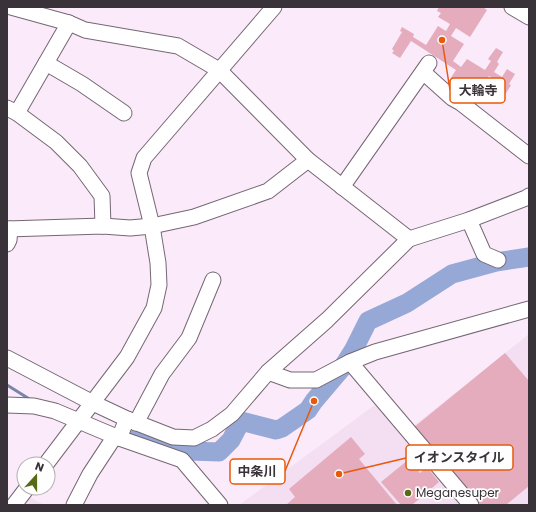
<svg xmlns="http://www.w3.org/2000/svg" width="536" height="512" font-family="Poppins,'Noto Sans JP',sans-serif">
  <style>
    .built { fill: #f4def2 }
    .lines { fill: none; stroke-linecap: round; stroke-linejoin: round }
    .stream { stroke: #7a85a7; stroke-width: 3 }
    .river { stroke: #96a8d6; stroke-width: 19 }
    .building { fill: #e4acbd }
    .minor-casing { stroke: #756774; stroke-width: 17 }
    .minor { stroke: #fff; stroke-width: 15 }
    .poi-dot { fill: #596a15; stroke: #fefefe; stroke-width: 1.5 }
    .labels { text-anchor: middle; stroke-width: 3.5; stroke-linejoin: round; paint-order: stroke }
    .poi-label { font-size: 12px; fill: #393339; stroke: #fefefe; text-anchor: start }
    .leader { fill: none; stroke: #e8590c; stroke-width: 1.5 }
    .callout-dot { fill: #e8590c; stroke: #fefefe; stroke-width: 1.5 }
    .callout { fill: #fefefe; stroke: #e8590c; stroke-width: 1.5 }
    .callout-label { font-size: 13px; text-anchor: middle; font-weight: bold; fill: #393339 }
  </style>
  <rect width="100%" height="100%" fill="#fbebfa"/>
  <g class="built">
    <path d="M529 334V505H239L376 404 401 436Z"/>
    <path d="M20 492 44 505H13Z"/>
  </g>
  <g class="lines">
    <path class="stream" d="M7 385 31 400"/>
    <path class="river" d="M138 437 156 444 190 451 219 452 231 440 241 421 276 430 282 428 308 410 314 401 342 368 354 349 368 321 407 303 452 274 496 262 529 257"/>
  </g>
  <g class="building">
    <path d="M439 7H483L487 10 470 37 456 28 451 36 464 44 453 61 461 67 467 59 485 70 491 61 488 59 496 48 503 52 497 62 499 64 494 72 502 77 507 69 515 74 509 84 511 85 503 98 493 91 498 82 489 76 484 83 476 78 470 86 477 90 470 101 477 105 476 108 444 88 456 70 411 41 400 58 392 53 394 51 392 49 402 32 400 31 402 27 414 34 413 37 426 45 438 26 446 31 450 24 438 17 441 13 437 11Z"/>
    <path d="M505 353 529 381V486L506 505H481L413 428Z"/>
    <path d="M351 437 365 454 359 459 397 505H286L295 497 289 489Z"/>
    <path d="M408 460 420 473 427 467 439 482 412 505H401L381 482Z"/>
  </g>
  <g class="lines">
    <defs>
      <g id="minor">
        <path d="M11 7 69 23 85 30 178 46 219 70 308 160"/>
        <path d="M512 7 529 17"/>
        <path d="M46 63 82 84 124 113"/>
        <path d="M423 72 452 98 461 103 529 156"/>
        <path d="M7 108 17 113 56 142 80 166 102 196 103 226"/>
        <path d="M17 113 69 23"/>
        <path d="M342 187 429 63"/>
        <path d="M469 220 484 254 498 260"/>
        <path d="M7 229 103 226 130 228 152 226 194 217 268 191 308 160 409 239 469 220 526 198 529 196"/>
        <path d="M7 244 9 240 10 229"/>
        <path d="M7 358 93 403 127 419 173 437 194 438 212 429 232 414 268 372 327 320 409 239"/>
        <path d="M350 362 471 505"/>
        <path d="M268 372 290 380H316L350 362 375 352 529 309"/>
        <path d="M7 405 34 406 55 411 119 438"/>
        <path d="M127 419 119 438 182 460 220 505"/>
        <path d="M136 423 162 374 189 338 213 280"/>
        <path d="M46 464 127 357 154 308 159 285 158 263 152 226 139 173 144 158 274 7"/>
        <path d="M14 505 27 488"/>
        <path d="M74 505 90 474 115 436"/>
      </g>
    </defs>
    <use href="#minor" class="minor-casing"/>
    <use href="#minor" class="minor"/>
  </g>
  <circle class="poi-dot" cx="408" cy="493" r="4"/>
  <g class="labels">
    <g class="poi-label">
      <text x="416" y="497">Meganesuper</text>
    </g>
  </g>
  <path class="leader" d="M442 40L450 90M339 474L406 458M314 401L285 471"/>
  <g class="callout-dot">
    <circle cx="442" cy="40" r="4"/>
    <circle cx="339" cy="474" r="4"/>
    <circle cx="314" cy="401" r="4"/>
  </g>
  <g class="callout">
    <rect x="450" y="78" width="55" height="25" rx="4"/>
    <rect x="406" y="445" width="107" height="25" rx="4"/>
    <rect x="230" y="459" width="55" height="25" rx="4"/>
  </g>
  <g class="callout-label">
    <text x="478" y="95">大輪寺</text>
    <text x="459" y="462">イオンスタイル</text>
    <text x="257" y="476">中条川</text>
  </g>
  <rect width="536" height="512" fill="none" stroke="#393339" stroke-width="16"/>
  <g transform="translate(36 476) rotate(21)"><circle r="19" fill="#fefefe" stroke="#afadaf"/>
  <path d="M0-3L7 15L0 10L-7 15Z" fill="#596a15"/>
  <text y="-6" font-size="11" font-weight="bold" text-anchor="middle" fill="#393339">N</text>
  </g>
</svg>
